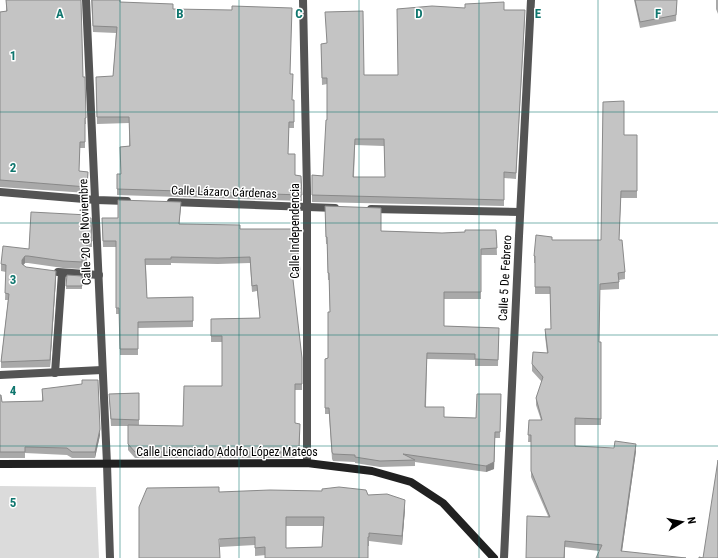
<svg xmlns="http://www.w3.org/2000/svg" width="718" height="558" font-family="'Roboto Condensed',sans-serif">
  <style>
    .green { fill: #dbdbdb }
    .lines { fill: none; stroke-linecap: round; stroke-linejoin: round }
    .minor { stroke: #545454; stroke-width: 8 }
    .tertiary { stroke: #545454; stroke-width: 8 }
    .secondary { stroke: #212121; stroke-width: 8 }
    .wall { fill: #a9a9a9; fill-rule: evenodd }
    .shaded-wall { fill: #898989 }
    .building { fill: #c4c4c4; stroke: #898989; fill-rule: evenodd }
    .grid { fill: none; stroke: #0f766e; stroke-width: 1; stroke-opacity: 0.55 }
    .labels { text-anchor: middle; stroke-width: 3; stroke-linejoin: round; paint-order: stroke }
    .street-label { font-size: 12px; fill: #000; stroke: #fff }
    .grid-label { font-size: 13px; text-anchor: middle; font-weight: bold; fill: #0f766e; stroke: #fff; stroke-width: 3; stroke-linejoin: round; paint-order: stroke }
  </style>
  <rect width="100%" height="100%" fill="#fff"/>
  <path class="green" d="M0 486 96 487 99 558H0Z"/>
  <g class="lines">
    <g class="minor">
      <path d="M0 192 96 200 127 201"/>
      <path d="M171 202 335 208"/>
      <path d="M371 209 520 212"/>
      <path d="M58 272 99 275"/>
      <path d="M55 373 62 273"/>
      <path d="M0 375 102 370"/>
      <path d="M107 464 110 558"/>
      <path d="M504 558 519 236 531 0"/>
    </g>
    <g class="tertiary">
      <path d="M86 0C94 155 99 309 107 464"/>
      <path d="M303 0 307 191V463"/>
    </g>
    <path class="secondary" d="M0 464 307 463 372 471 411 482 443 503 494 558"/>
  </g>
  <g class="wall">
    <path d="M6 0H81L83 77 86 124H85V148H80L79 171 88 172 87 193 0 187V12L6 11Z"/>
    <path d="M91 0H120V2L173 9 291 74 292 100H294V128H289L288 154 295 175 301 176 302 201 117 195V174H121L120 147 129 146V123L97 124 96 83 113 76 116 33 93 32Z"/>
    <path d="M634 0H677L676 21 640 28Z"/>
    <path d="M716 0H718V14L716 9Z"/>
    <path d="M504 10 525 17 516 179 504 178V206L312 202V175L323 176 327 120V84L322 85 321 44 364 75H398ZM355 145 384 146 385 177H354Z"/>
    <path d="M624 135H637V198H621L619 240 625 272V279L619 280V289L600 290 599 342 601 356V425H575V446L636 451 622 551H599L565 547V558H526L548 516 531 477V442H528L529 420H541L536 405V398L542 382 532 371V364L547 353 545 336V329H551L550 294H535V263H534V256L552 240H601Z"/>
    <path d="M181 208 179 224 240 229 300 270V276L292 277 302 358V390H295V423L299 453 294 458H135L128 450V426H111L109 394 139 393V425L183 426 222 386V342H211V319L260 318 257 291 252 292 250 263 218 264 171 263V265H146L147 298 193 297V327L138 328V355H120L119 314H116V247H103L102 224Z"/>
    <path d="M325 213 381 231 442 233 465 232 496 230 497 255H481V299H444V326L499 328 498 366H475V360L427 359 426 407 444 417 476 418 501 394 500 438H495L494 469 486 472 415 462V466L380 467 355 463V462L333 461 332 459 329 414H325V359L328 358 330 312 329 280H328L327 244H326Z"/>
    <path d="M88 218 92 241V247H87V264H82V269L63 268 28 263H25L23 265 26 267 56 278 50 367 1 368V362L8 300H5L6 272 1 271V264Z"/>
    <path d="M67 275 82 276V289H66Z"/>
    <path d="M42 389 100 435 95 458H72L67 455 25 453V458H0V395L2 402 42 401Z"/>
    <path d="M322 489 368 495 405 509 402 545 369 541V546L255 556V545L220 547 219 492 322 491ZM286 526H323L322 547 286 548Z"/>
  </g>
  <g class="shaded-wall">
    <path d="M25 256V263L22 267V260Z"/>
    <path d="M56 271V278L50 367V360Z"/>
    <path d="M100 429V435L95 458V452Z"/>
    <path d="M300 430 299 453 294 458V452Z"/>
    <path d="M495 438 494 469 486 472V466Z"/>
    <path d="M636 444V451L621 558V551Z"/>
    <path d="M405 500V509L402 545V536Z"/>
  </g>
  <g class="building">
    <path d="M6 0H81L83 77H85L86 118H85V142H80L79 171 88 172 87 187 0 180V12L7 11Z"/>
    <path d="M92 0H120V2L173 4V9L232 10V6L292 8 290 74H293L292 100H294V122H289L288 154H295V175L301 176 302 195 117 189V174H121L120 147 130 146 129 117H97L96 77 113 76 117 27 93 26Z"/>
    <path d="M635 0H677L676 15 640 22Z"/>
    <path d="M504 2V10H525L516 173 504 172V200L312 195V175L323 176 326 120H327V78H322L321 44 327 43 325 12 363 11 364 75H398L397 9 432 6 465 8V4ZM355 139H384L385 177H353Z"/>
    <path d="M624 101V135H637V191H621L619 240H622L625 272 618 273 619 282 600 284 599 342H601V419L575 418V446L614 448 615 441 636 444 621 551 686 558H596L602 545 565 541 564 558H526L527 516 550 517 531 471V435H528L529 420H542L536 398 543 377 532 364 533 352 548 353 545 329H551L550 287H535V256H534L536 235 552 237V240H601L603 102Z"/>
    <path d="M118 200 181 202 179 224 240 225V229H295L300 270 292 271 302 358V384H295V423L300 424 299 447 294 452H135L128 444V425L183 426 184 386H222V336H211V319L260 318 257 285 252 286 250 257 218 258 171 257V259H145L147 298 193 297V321L138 322V349H120L119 308H116V241H103L102 218H118Z"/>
    <path d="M325 206 381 208V231L442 233 465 232V230H496L497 248 481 249V292H444V326L499 328 498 360 475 359V354L427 353 425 407H444V417L476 418 477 394H501L500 432H495L494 462 486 466 403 454 415 460 380 461 355 457V455L333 454 332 452 329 408H325V359L328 358V312H330L329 273H328L327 237H326Z"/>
    <path d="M31 212 88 215V218H91L92 241H87V257H82V262L63 261 28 256H25L22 260V264L26 267 56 271 50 360 1 362 9 294 5 293 6 265 1 264 3 246 29 249Z"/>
    <path d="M67 275 82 276V286H66Z"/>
    <path d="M82 380H98L100 429 95 452H72L67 448 25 447V452H0V395H1L2 402 43 401 42 389 82 384Z"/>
    <path d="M139 393V420L111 419 109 394Z"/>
    <path d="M718 460V558H699V557L703 558Z"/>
    <path d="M219 487V492L270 490 322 491V489L339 487 366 490 368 495 387 494 405 500 402 536 369 533V537H368V558H265V547L255 548V537L219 539 220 558H139V507L147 488ZM286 517H324L322 547 286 548Z"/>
  </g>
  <path class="grid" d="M120 0V558M239 0V558M359 0V558M479 0V558M598 0V558M0 112H718M0 223H718M0 335H718M0 446H718"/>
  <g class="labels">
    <g class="street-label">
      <text transform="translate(224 192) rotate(2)" y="4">Calle Lázaro Cárdenas</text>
      <text transform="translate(295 231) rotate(-90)" y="4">Calle Independencia</text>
      <text transform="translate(85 232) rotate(-92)" y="4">Calle 20 de Noviembre</text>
      <text transform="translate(505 278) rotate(-87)" y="4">Calle 5 De Febrero</text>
      <text x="227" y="456">Calle Licenciado Adolfo López Mateos</text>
    </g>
  </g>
  <g class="grid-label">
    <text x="60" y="18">A</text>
    <text x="180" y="18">B</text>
    <text x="299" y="18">C</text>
    <text x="419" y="18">D</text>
    <text x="538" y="18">E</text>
    <text x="658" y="18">F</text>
    <text x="13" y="60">1</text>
    <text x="13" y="172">2</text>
    <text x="13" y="284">3</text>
    <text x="13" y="395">4</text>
    <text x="13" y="507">5</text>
  </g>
  <g transform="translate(682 522) rotate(80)" stroke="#ffffff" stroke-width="3" paint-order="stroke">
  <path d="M0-3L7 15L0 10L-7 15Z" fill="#000000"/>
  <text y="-6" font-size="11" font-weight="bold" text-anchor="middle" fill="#000000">N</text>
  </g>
</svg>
